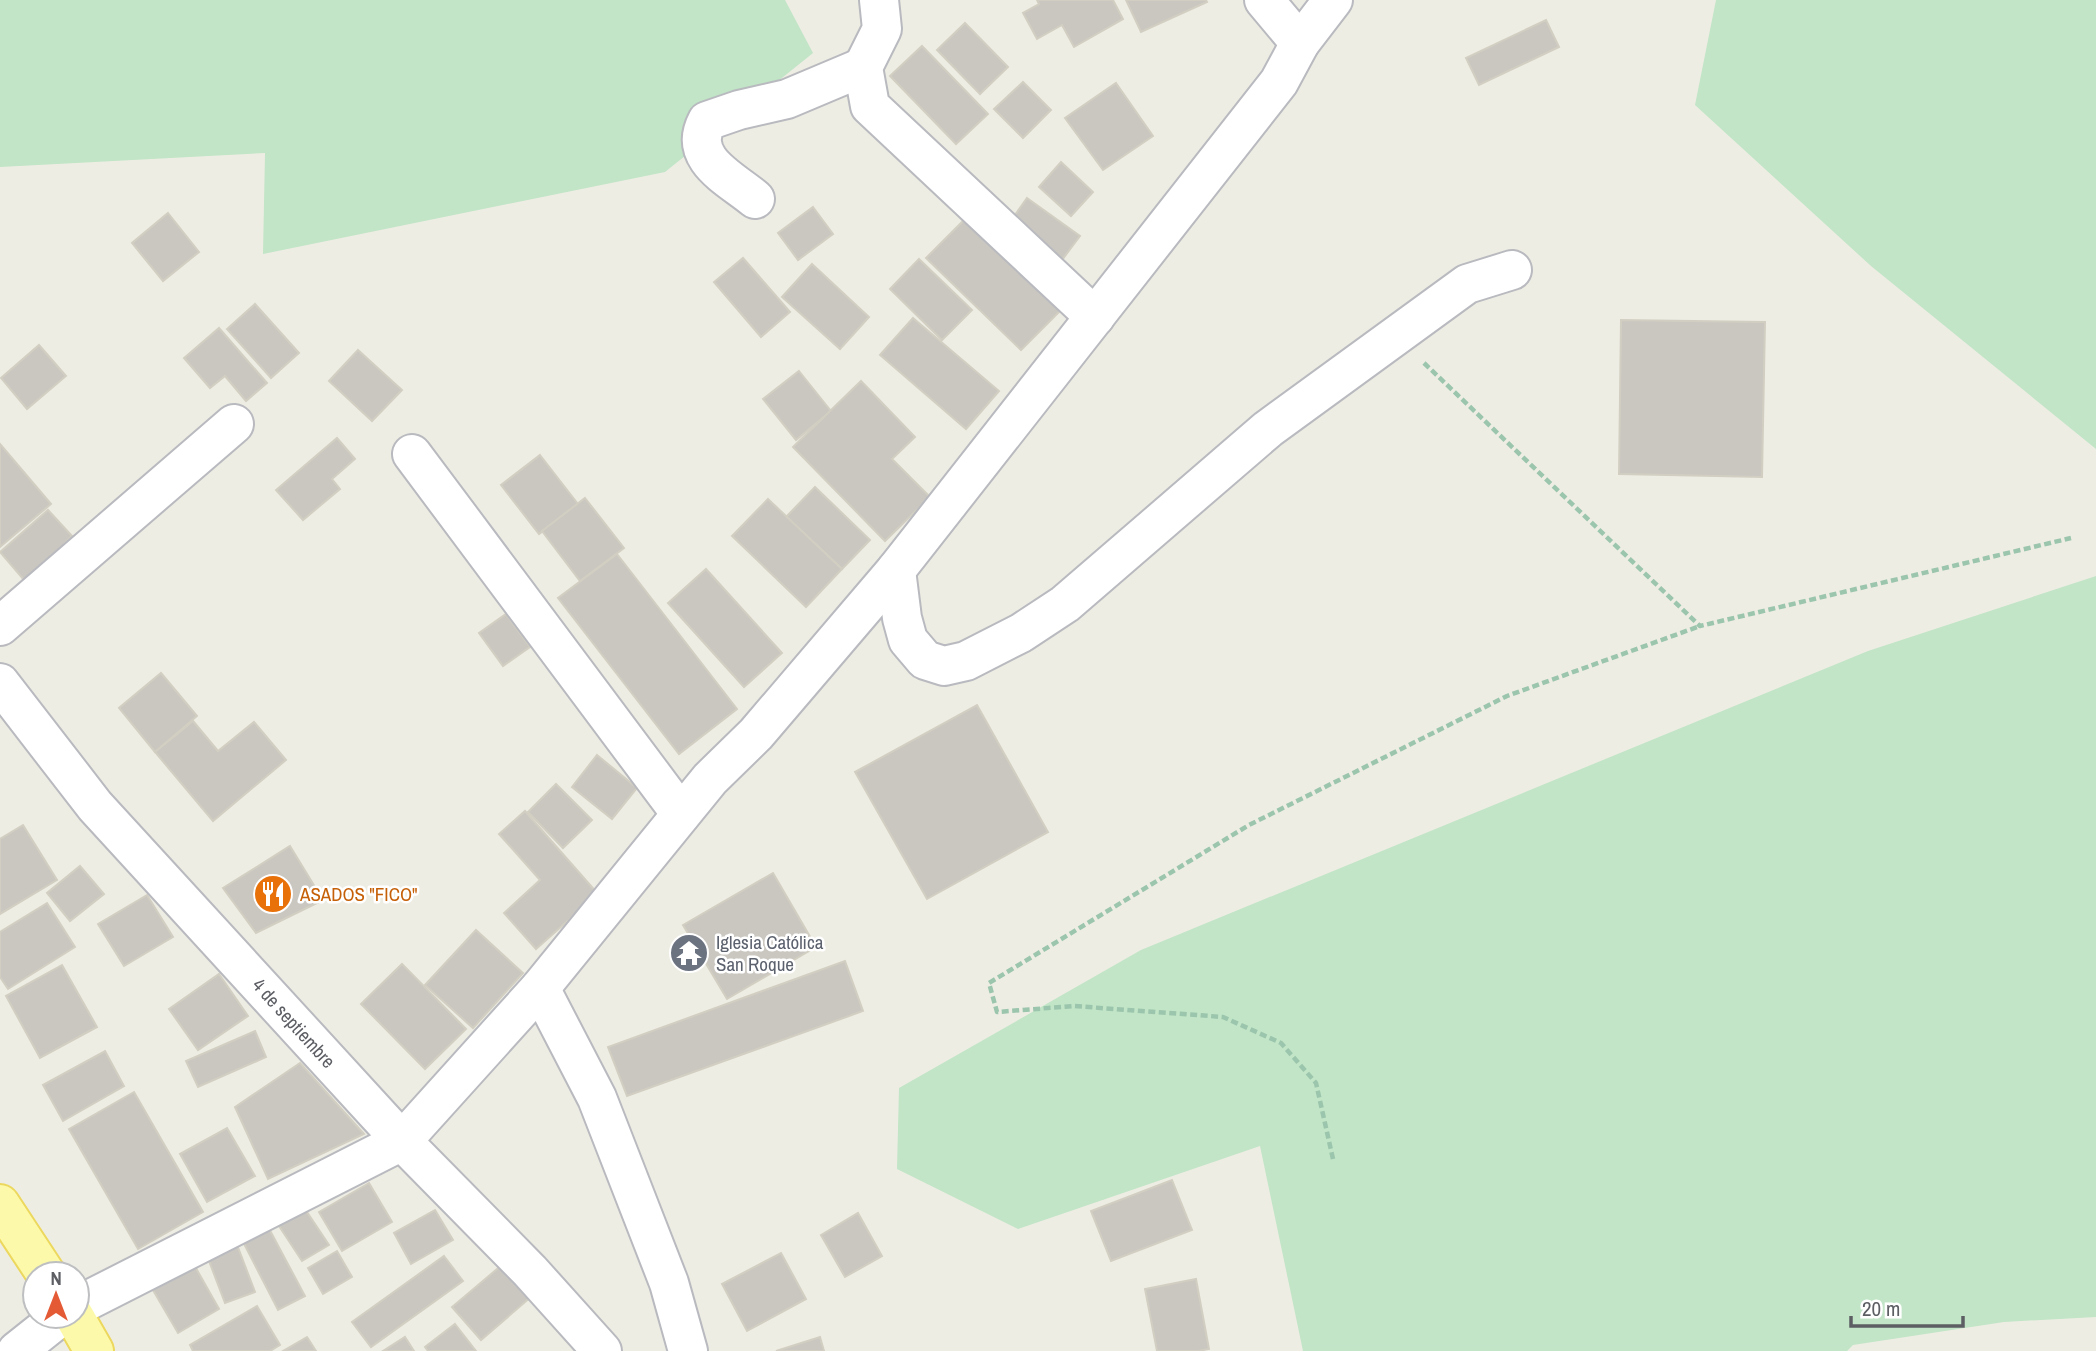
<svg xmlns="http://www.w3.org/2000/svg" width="2096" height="1351" font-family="'Archivo Narrow',sans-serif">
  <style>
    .green { fill: #c1e5c6 }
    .building { fill: #cac7c1; stroke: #d2cfc2; stroke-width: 2 }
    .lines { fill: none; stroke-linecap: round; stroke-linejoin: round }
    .minor-casing { stroke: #b9babf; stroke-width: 42 }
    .major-casing { stroke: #ecd85e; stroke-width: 42 }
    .path { stroke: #9bc5ac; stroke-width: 4.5; stroke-dasharray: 7 3.5; stroke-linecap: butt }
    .minor { stroke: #fff; stroke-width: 38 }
    .major { stroke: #fcfaaa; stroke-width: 38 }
    .labels { text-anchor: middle; stroke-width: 5; stroke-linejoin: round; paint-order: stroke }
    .food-label { font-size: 19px; fill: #c56008; stroke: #fff; text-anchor: start }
    .worship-label { font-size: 19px; fill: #5b616d; stroke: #fff; text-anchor: start }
    .street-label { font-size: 19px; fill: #5c5e64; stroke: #fff }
  </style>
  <rect width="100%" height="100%" fill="#eeede4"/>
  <g class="green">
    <path d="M0 0H785L813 53 665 172 263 254 265 153 0 167Z"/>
    <path d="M1716 0H2096V449L1871 266 1695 105Z"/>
    <path d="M2096 576V1317L2004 1322 1853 1345 1847 1351H1303L1260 1146 1018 1229 897 1169 899 1088 1141 950 1868 651Z"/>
  </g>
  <g class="building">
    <path d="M1037 0H1113L1123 19 1074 47 1062 25 1037 39 1023 13 1039 4Z"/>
    <path d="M1126 0H1206L1207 2 1141 32Z"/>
    <path d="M1546 20 1559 47 1479 85 1466 58Z"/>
    <path d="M965 23 1008 67 980 94 937 50Z"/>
    <path d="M922 46 988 114 956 144 890 76Z"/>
    <path d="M1023 82 1051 110 1023 138 994 109Z"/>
    <path d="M1116 83 1153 136 1103 170 1065 118Z"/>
    <path d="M1061 162 1093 192 1071 216 1039 187Z"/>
    <path d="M1027 198 1080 236 1059 264 1007 226Z"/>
    <path d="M813 207 833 234 798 260 778 233Z"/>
    <path d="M168 213 199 252 163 281 132 243Z"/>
    <path d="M967 217 1062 309 1021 350 926 258Z"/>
    <path d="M743 258 790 312 761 337 714 282Z"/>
    <path d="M919 259 972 310 942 340 890 289Z"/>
    <path d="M812 264 869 317 840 349 782 297Z"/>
    <path d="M255 304 299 353 271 378 227 329Z"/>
    <path d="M913 318 999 391 966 429 880 355Z"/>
    <path d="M1621 320 1765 322 1762 477 1619 474Z"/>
    <path d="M219 328 267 383 246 401 225 376 210 388 184 358Z"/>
    <path d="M39 345 66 376 27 409 1 378Z"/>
    <path d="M358 350 402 390 372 421 329 381Z"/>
    <path d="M799 371 831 411 796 440 763 399Z"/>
    <path d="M861 381 915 437 892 459 930 497 885 541 793 447Z"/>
    <path d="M337 438 355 459 332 479 340 489 303 520 276 490Z"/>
    <path d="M0 444 51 504 0 547Z"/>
    <path d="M540 455 578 504 539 534 501 485Z"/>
    <path d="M815 487 870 540 842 569 786 517Z"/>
    <path d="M585 498 624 548 580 581 542 531Z"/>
    <path d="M768 499 842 569 806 607 732 536Z"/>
    <path d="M48 510 72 536 64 544 75 557 36 594 0 552Z"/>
    <path d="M617 554 737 709 679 754 558 598Z"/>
    <path d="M706 569 782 653 744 687 668 603Z"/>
    <path d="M506 614 530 647 503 666 479 633Z"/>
    <path d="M161 673 197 716 155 752 119 708Z"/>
    <path d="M977 705 1048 832 927 899 855 772Z"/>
    <path d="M193 721 218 751 254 722 286 760 213 821 155 752Z"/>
    <path d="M597 755 637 788 612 819 572 787Z"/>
    <path d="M556 784 592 820 563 848 528 812Z"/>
    <path d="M525 811 598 894 536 949 504 913 540 880 499 834Z"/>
    <path d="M23 825 57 880 0 914V839Z"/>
    <path d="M290 846 323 900 256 933 223 888Z"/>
    <path d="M80 866 104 894 70 921 47 893Z"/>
    <path d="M773 873 816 947 727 999 683 925Z"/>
    <path d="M147 895 173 937 124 966 98 924Z"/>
    <path d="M47 903 75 947 8 989 0 977V932Z"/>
    <path d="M476 930 523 973 473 1028 425 985Z"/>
    <path d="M845 961 863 1011 627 1096 608 1047Z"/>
    <path d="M402 964 466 1029 425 1069 361 1004Z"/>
    <path d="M62 965 97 1027 40 1058 6 996Z"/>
    <path d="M219 974 248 1016 198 1050 169 1009Z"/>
    <path d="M255 1031 266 1057 198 1087 186 1061Z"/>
    <path d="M105 1051 124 1086 63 1121 43 1085Z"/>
    <path d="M300 1063 364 1134 268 1179 235 1107Z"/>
    <path d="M134 1092 203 1212 138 1249 69 1129Z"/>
    <path d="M227 1128 255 1176 207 1202 180 1154Z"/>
    <path d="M1172 1180 1192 1230 1111 1261 1091 1211Z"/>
    <path d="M369 1183 392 1222 342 1251 319 1212Z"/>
    <path d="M303 1206 329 1245 302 1261 275 1220Z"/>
    <path d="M435 1210 453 1240 411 1264 394 1233Z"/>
    <path d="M858 1213 882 1256 845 1277 821 1235Z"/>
    <path d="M266 1223 305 1296 278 1310 240 1236Z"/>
    <path d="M236 1242 255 1292 225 1303 206 1253Z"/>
    <path d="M337 1251 352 1277 323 1294 308 1268Z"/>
    <path d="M781 1253 806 1299 747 1331 722 1284Z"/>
    <path d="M188 1254 219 1309 178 1333 146 1278Z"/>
    <path d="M444 1256 463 1281 371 1347 352 1322Z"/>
    <path d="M503 1264 531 1297 481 1340 452 1307Z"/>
    <path d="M1196 1279 1209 1349 1198 1351H1157L1145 1289Z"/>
    <path d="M257 1306 280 1345 270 1351H193L190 1345Z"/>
    <path d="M455 1324 476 1351H428L425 1347Z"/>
    <path d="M307 1337 316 1351H283Z"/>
    <path d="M405 1337 414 1351H383Z"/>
    <path d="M820 1337 824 1351H776Z"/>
  </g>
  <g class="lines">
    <defs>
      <g id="minor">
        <path d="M879 0 882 29 863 67 870 106 1095 317"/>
        <path d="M1264 0 1300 43"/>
        <path d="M755 199C730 178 687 159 707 121L739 110 787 99 863 67"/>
        <path d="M412 454 681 814"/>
        <path d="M896 570 902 618 908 640 925 660 944 666 966 661 1021 633 1065 604 1268 429 1467 284 1512 270"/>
        <path d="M0 626 234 424"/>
        <path d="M0 683 95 806 402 1141 530 1271 602 1351"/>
        <path d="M540 988 597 1098 669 1283 688 1351"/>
        <path d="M77 1306 402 1141 540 988 710 779 756 734 896 570 1279 82 1300 43 1333 0"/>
        <path d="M17 1351 61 1316"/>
      </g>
      <g id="major">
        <path d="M0 1204 46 1274"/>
        <path d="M74 1316 94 1351"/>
      </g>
    </defs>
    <use href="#minor" class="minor-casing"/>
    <use href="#major" class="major-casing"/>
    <g class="path">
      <path d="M1424 363 1700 626 2071 538"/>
      <path d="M1333 1159 1316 1083 1281 1043 1223 1017 1074 1006 997 1012 989 983 1249 825 1507 696 1700 626"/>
    </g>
    <use href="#minor" class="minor"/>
    <use href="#major" class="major"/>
  </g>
  <defs>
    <symbol id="restaurant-disc" viewBox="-11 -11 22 22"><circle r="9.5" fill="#e8710a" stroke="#fff"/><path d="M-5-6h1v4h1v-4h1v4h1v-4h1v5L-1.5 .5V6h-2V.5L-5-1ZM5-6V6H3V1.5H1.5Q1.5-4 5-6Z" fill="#fff"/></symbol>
    <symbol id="temple-disc" viewBox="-11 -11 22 22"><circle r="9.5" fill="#6b7280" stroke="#fff"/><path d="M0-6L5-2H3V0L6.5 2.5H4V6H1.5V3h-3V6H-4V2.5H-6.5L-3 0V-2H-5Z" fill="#fff"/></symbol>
  </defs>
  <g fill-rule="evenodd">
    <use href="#restaurant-disc" x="251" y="872" width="44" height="44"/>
    <use href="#temple-disc" x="667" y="931" width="44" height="44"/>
  </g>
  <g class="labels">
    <g class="food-label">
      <text x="300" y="901">ASADOS "FICO"</text>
    </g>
    <g class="worship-label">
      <text x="716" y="949">Iglesia Católica<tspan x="716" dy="22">San Roque</tspan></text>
    </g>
    <g class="street-label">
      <text transform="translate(294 1023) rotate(48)" y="7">4 de septiembre</text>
    </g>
  </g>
  <g transform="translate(56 1295)"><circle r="33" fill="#ffffff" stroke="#bebfc1" stroke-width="2"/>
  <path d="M0-5L12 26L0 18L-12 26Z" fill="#e35a35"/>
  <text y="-10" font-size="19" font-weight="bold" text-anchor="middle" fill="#5c5e64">N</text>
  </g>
  <path d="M1851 1316v10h112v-10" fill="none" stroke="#5c5e64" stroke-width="3.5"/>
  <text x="1862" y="1316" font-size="21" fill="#5c5e64" stroke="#ffffff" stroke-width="5" paint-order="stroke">20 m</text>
</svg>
